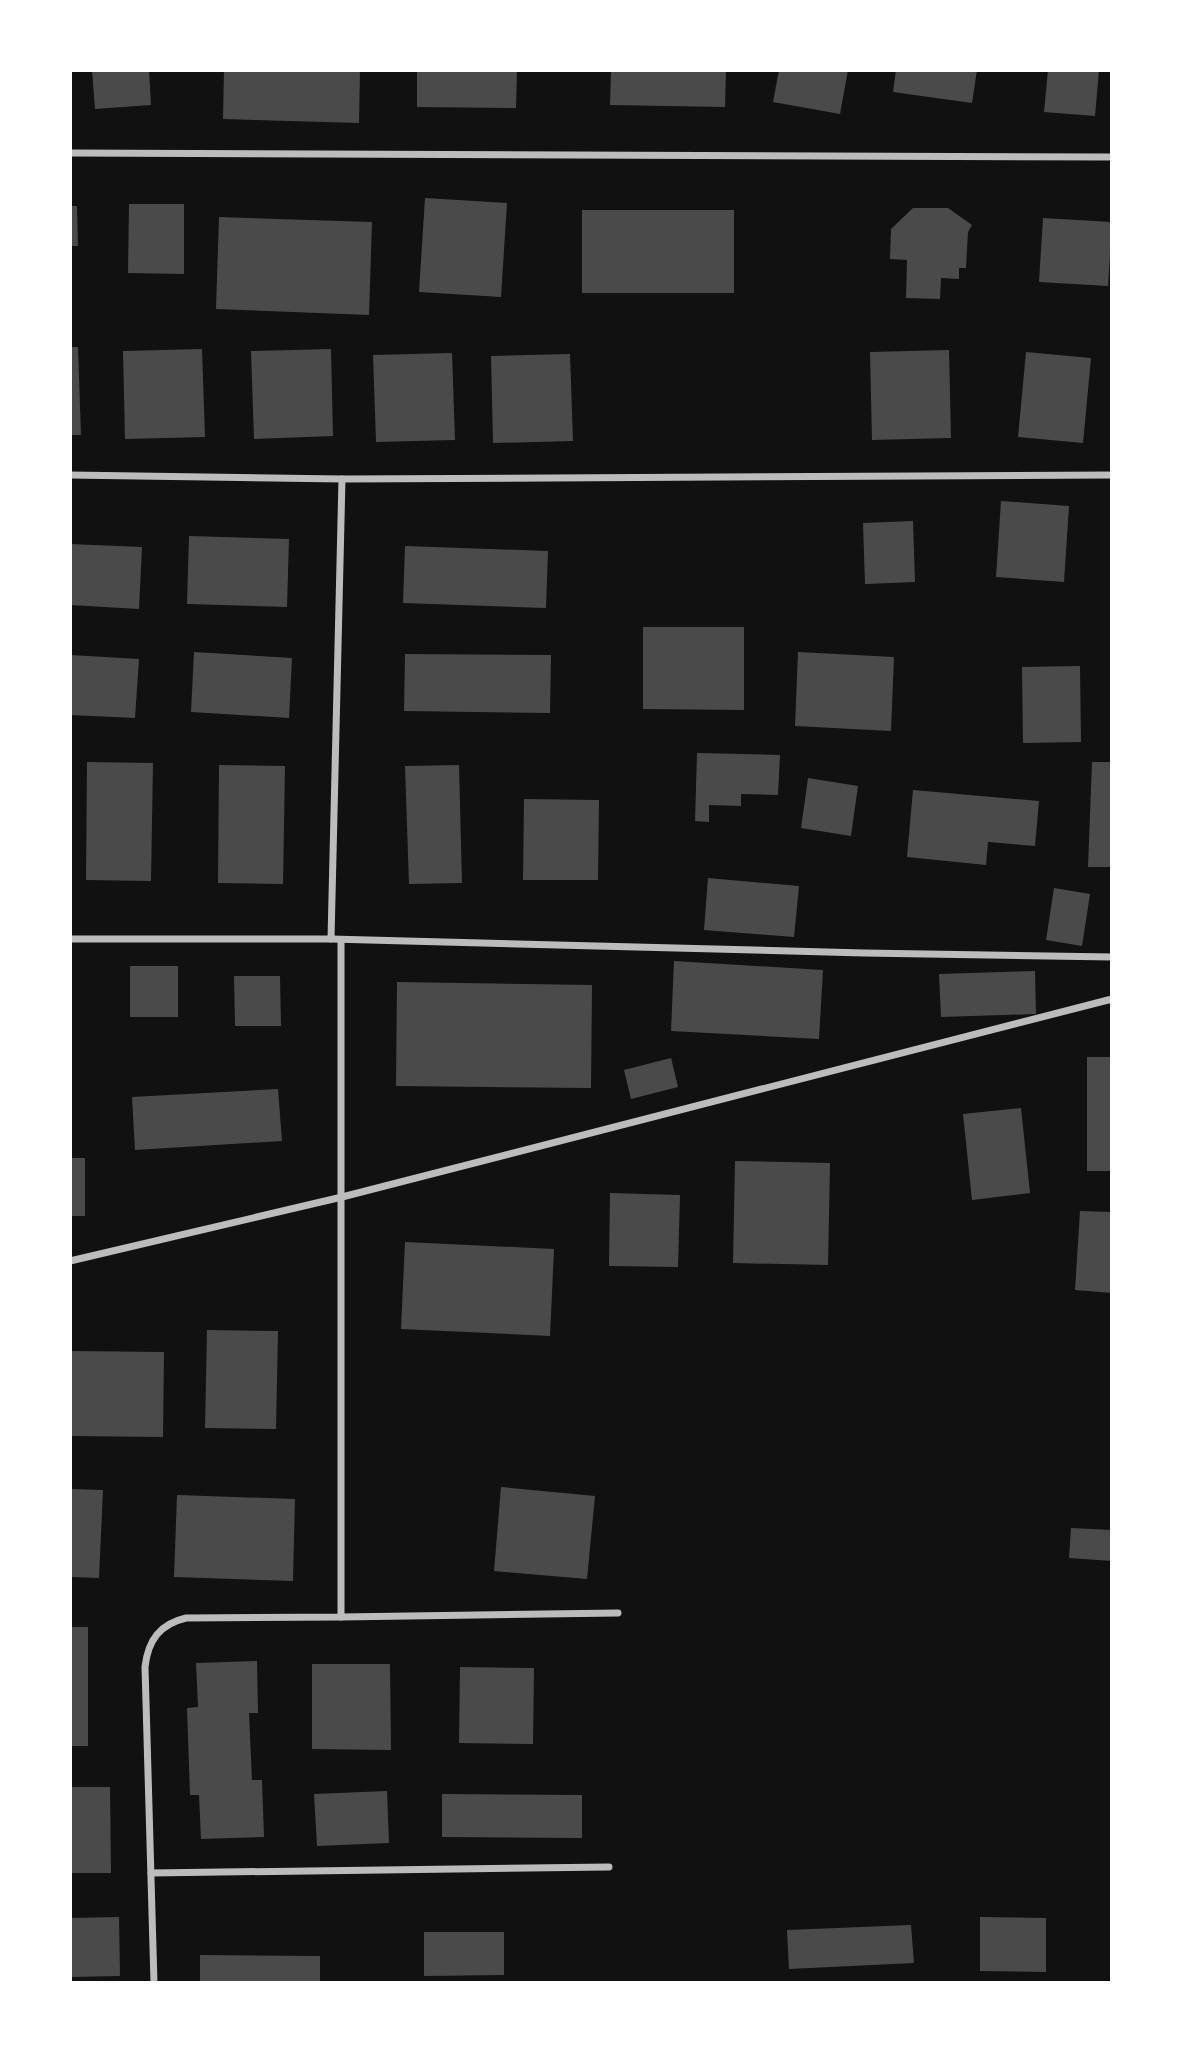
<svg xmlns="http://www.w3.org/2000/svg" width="1182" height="2053" font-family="Montserrat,sans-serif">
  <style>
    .building { fill: #4a4a4a }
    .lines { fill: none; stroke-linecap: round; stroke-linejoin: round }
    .minor { stroke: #bcbcbc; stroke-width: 7 }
  </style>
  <rect width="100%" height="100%" fill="#111"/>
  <g class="building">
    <path d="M92 70H149L151 105 95 109Z"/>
    <path d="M224 70H360L359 123 223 119Z"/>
    <path d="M417 70H517L516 108 417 107Z"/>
    <path d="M611 70H726L725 107 610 105Z"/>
    <path d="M779 70H848L840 114 773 102Z"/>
    <path d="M896 70H977L972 103 893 92Z"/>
    <path d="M1048 70H1099L1095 116 1044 112Z"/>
    <path d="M425 198 507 203 501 297 419 292Z"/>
    <path d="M129 204H184V274L128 273Z"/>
    <path d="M70 206H77L78 246H70Z"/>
    <path d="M913 208H948L972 225 968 232 966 268H959V279L941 278 940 299 906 298 907 260 890 259 891 229Z"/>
    <rect x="582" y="210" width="152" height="83"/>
    <path d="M219 217 372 222 369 315 216 309Z"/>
    <path d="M1043 218 1112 222 1108 286 1039 282Z"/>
    <path d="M70 347H78L81 435H70Z"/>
    <path d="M202 349 205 437 125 439 123 351Z"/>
    <path d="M331 349 333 436 254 439 251 351Z"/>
    <path d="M949 350 951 438 872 440 870 352Z"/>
    <path d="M1026 352 1091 358 1083 443 1018 437Z"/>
    <path d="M452 353 455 440 376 442 373 355Z"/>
    <path d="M570 354 573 441 493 443 491 356Z"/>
    <path d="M1001 501 1069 506 1064 582 996 577Z"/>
    <path d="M913 521 915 582 865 584 863 523Z"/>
    <path d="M189 536 289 539 287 607 187 604Z"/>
    <path d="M70 544 142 547 139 609 70 605Z"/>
    <path d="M405 546 548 551 546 608 403 603Z"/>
    <path d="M643 627H744V710L643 709Z"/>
    <path d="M194 652 292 658 289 718 191 712Z"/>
    <path d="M798 652 894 657 891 731 795 726Z"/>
    <path d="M405 654 551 655 550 713 404 711Z"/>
    <path d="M70 655 139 659 135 718 70 715Z"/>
    <path d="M1080 666 1081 742 1023 743 1022 667Z"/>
    <path d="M697 753 780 755 778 795 741 794V806L709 805V822L695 821Z"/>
    <path d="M87 762 153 763 151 881 86 880Z"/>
    <path d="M1092 762H1112V867H1088Z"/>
    <path d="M219 765 285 766 283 884 218 883Z"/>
    <path d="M459 765 462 883 409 884 405 766Z"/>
    <path d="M808 778 858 786 851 836 801 828Z"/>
    <path d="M913 790 1039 801 1035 846 988 842 986 865 907 857Z"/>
    <path d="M524 799 599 800 598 880H523Z"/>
    <path d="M708 878 799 886 794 937 704 930Z"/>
    <path d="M1054 888 1090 894 1082 946 1046 940Z"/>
    <path d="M674 961 823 970 819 1039 671 1031Z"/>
    <rect x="130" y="966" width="48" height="51"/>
    <path d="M1035 971 1036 1014 941 1017 939 974Z"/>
    <path d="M234 976H280L281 1026H235Z"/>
    <path d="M397 982 592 985 591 1088 396 1086Z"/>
    <rect x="1087" y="1057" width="25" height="114"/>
    <path d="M671 1058 678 1087 631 1099 624 1070Z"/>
    <path d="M278 1089 282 1141 135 1150 132 1097Z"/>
    <path d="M1021 1108 1030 1193 972 1200 963 1114Z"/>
    <rect x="70" y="1158" width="15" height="58"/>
    <path d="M735 1161 830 1163 828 1265 733 1263Z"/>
    <path d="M610 1193 680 1195 678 1267 609 1266Z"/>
    <path d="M1080 1211 1112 1212V1293L1075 1290Z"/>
    <path d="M405 1242 554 1249 550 1336 401 1329Z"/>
    <path d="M207 1330 278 1331 276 1429 205 1428Z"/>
    <path d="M70 1351 164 1352 163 1437 70 1436Z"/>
    <path d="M501 1487 595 1496 587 1579 494 1571Z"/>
    <path d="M70 1489 103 1490 99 1578 70 1577Z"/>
    <path d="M177 1495 295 1499 293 1581 174 1577Z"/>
    <path d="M1071 1528 1112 1530V1561L1069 1558Z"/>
    <rect x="70" y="1627" width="18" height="119"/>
    <path d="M257 1661 258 1713H249L252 1780H262L264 1837 201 1839 199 1795H190L187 1708 198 1707 196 1663Z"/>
    <path d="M312 1664H390L391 1750 312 1749Z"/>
    <path d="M460 1667 534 1668 533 1744 459 1743Z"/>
    <path d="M70 1787H110L111 1873H70Z"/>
    <path d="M387 1791 389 1843 317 1846 314 1794Z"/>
    <path d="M442 1794 582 1795V1838L442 1837Z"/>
    <path d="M119 1917 120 1976 70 1977V1918Z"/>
    <path d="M980 1917 1046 1918V1972L980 1971Z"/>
    <path d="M911 1925 914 1963 789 1969 787 1930Z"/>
    <path d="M424 1932H504V1975L424 1976Z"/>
    <path d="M200 1955 320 1956V1983H200Z"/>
  </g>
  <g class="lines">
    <g class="minor">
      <path d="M70 153 1112 157"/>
      <path d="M70 475 342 479 1112 475"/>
      <path d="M70 939H331L864 953 1112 957"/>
      <path d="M331 939 342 479"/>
      <path d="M70 1261 342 1197 1112 999"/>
      <path d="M341 1617 618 1613"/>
      <path d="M151 1873 609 1867"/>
      <path d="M154 1983 145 1667C148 1640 160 1624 186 1618L341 1617V940"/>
    </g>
  </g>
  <rect width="1182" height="2053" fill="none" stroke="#ffffff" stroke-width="144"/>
</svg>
